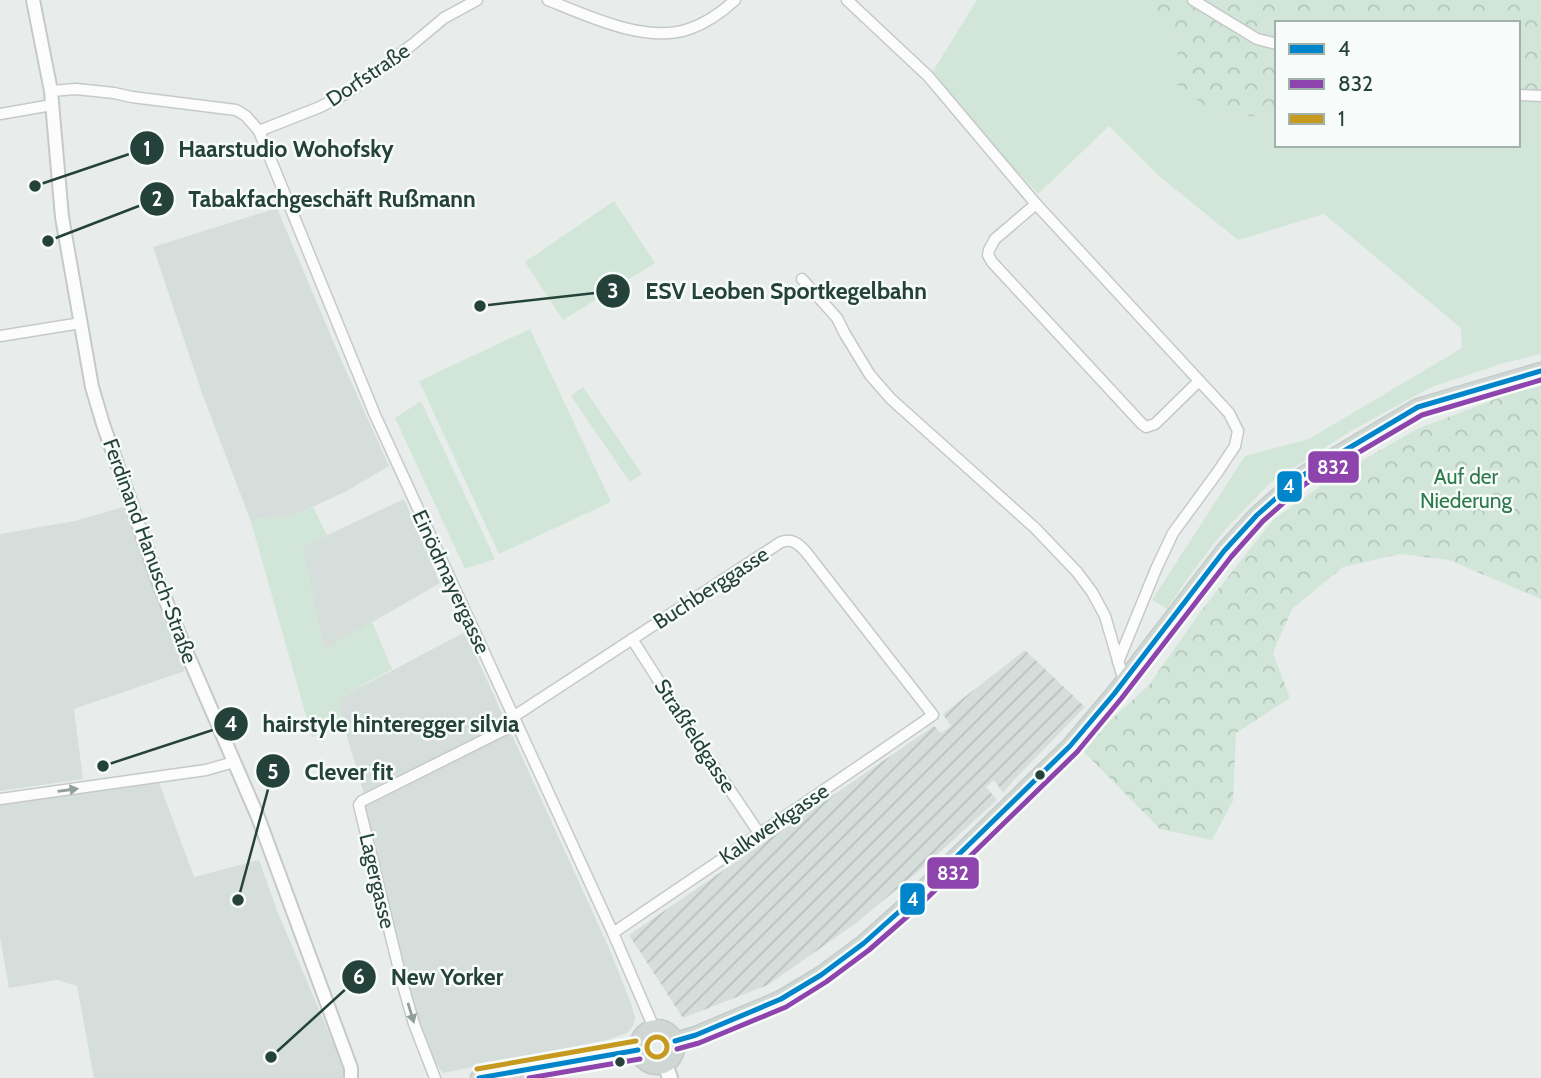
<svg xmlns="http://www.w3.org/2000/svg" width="1541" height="1078" font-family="Cabin,sans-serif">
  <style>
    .built { fill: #d6dedb }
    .industrial { fill: url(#industrial-furrows) }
    .green { fill: #d1e6d8 }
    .forest { fill: url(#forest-crowns) }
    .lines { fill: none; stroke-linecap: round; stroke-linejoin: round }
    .minor-casing { stroke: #c5cac8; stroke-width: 13 }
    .tertiary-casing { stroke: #c5cac8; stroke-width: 16 }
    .secondary-casing { stroke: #c3cbc8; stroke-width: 18 }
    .primary-casing { stroke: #c3ccc9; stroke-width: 19 }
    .minor { stroke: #fcfcfc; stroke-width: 10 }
    .tertiary { stroke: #fcfcfc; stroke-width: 12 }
    .secondary { stroke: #fcfcfc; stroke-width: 14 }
    .primary { stroke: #cfd7d5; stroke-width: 16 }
    .bus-1-casing { stroke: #f7fbf9; stroke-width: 10 }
    .bus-2-casing { stroke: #f7fbf9; stroke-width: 10 }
    .bus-3-casing { stroke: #f7fbf9; stroke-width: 10 }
    .bus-1 { stroke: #0084ca; stroke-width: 5 }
    .bus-2 { stroke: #8e44ad; stroke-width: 5 }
    .bus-3 { stroke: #c69a1e; stroke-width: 5 }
    .oneway { fill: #909f9b }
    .bus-dot { fill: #24423a; stroke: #f7fbf9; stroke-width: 2.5 }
    .labels { text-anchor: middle; stroke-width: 5; stroke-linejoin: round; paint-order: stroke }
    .street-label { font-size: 21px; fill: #24423a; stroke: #f7fbf9 }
    .park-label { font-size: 21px; fill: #2d7a4b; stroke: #f7fbf9 }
    .leader { fill: none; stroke: #24423a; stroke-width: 2.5 }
    .callout-dot { fill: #24423a; stroke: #f7fbf9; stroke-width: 2.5 }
    .mark-label { font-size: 21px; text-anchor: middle; font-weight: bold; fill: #fff }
    .callout-label { font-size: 23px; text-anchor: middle; font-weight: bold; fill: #24423a; stroke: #f7fbf9; stroke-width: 5; stroke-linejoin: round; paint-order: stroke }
    .line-badge { stroke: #f7fbf9; stroke-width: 2.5 }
    .badge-label { font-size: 19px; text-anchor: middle; font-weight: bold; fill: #fff }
  </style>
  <defs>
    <pattern id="industrial-furrows" width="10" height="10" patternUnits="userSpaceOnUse" patternTransform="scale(1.75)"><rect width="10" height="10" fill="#d6dedb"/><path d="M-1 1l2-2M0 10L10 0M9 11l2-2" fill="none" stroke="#b8c0bd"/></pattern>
    <pattern id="forest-crowns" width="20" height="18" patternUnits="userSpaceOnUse" patternTransform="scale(1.75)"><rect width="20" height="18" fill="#d1e6d8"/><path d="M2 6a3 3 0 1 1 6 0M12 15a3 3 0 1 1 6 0" fill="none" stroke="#b3c6ba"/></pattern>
  </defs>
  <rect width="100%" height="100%" fill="#e8edeb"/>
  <g class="built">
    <path d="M277 208 339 355 389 466 347 491 291 517 261 518 251 522 202 393 153 247Z"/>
    <path d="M404 499 440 583 324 650 302 547Z"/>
    <path d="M123 507 185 671 74 709 83 779 0 791V534L75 521Z"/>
    <path d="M465 632 609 948 631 1003 635 1018 633 1026 627 1033 607 1040 443 1073 430 1055 405 975 364 816 363 790 340 713V698Z"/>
    <path d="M159 782 194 877 259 860 278 913 343 1066 345 1078H94L77 986 57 980 9 988 0 937V804Z"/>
  </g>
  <path class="industrial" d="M1025 650 1085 707 1014 780 1003 793 994 780 986 787 997 800 919 871 856 923 768 985 683 1018 629 935 934 726 941 733 951 726 943 714Z"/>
  <g class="green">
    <path d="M977 0H1147L1179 44 1217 115 1277 117V145H1518V101L1541 102V354L1504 363 1429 388 1351 431 1270 483 1223 532 1190 575 1167 609 1152 600 1245 456 1309 439 1462 348 1461 328 1324 214 1238 240 1160 177 1109 126 1038 194 979 131 933 71Z"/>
    <path d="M614 201 655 263 563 320 525 262Z"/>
    <path d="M530 329 611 502 499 554 419 381Z"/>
    <path d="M583 387 642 474 630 482 571 396Z"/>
    <path d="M421 401 495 559 465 569 395 418Z"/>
    <path d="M313 507 327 535 303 547 324 650 372 622 392 669 340 698V713L343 727 312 737 251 522 261 518 291 517Z"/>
  </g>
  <g class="forest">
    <path d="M1147 0H1186L1231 28 1277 49V117L1217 115 1174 82 1179 44Z"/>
    <path d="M1202 0H1541V90L1518 89V23H1277V40L1243 26Z"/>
    <path d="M1541 384V599L1449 560 1400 554 1343 567 1292 609 1273 653 1290 698 1236 733 1233 801 1212 840 1160 829 1080 748 1149 685 1201 611 1273 520 1330 479 1417 429 1509 394Z"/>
  </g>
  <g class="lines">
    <defs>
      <g id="minor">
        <path d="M548 0C588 16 646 44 689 29 707 23 722 12 735 0"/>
        <path d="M847 0 928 76 1036 204 1229 413 1238 431 1235 446 1217 473 1173 533 1156 569 1118 662"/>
        <path d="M1193 0 1257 39 1277 44"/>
        <path d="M51 91 76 89 114 93 132 97 236 110 246 116 259 131 320 107 347 93 413 44 444 18 477 0"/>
        <path d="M1518 95 1541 96"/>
        <path d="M0 114 52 105"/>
        <path d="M259 131 375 415 613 933 654 1028"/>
        <path d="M1036 204 995 239 989 250 988 255 992 262 1142 424 1146 427 1155 424 1199 381"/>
        <path d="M802 279 837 318 845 334 870 375 891 399 1035 528 1077 572 1092 592 1105 616 1124 681"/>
        <path d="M0 336 81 323"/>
        <path d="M632 639 705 753 759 833"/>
        <path d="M513 717 781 542C792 538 799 544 806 552L933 715C827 789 720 860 613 933"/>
        <path d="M0 799 206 770 234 762"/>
        <path d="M435 1078 414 1024 402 982 359 805 362 801 516 724"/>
      </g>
      <path id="tertiary" d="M33 0 51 91 62 217 92 387 103 424 160 586 186 651 258 817 351 1068V1078"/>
      <path id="secondary" d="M665 1064 670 1078"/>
      <g id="primary">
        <circle cx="657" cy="1047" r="19"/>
        <path d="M675 1041 696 1035 781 999 821 975 864 943 911 901 1070 746 1114 694 1224 551 1257 515 1300 477 1418 407 1541 371"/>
        <path d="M479 1078 638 1050"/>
      </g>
    </defs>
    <use href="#minor" class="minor-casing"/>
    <use href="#tertiary" class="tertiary-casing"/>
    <use href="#secondary" class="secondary-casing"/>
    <use href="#primary" class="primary-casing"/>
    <use href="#minor" class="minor"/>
    <use href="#tertiary" class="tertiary"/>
    <use href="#secondary" class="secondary"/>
    <use href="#primary" class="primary"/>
    <defs>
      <g id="bus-1">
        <path d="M675 1041 696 1035 781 999 821 975 864 943 911 901 1070 746 1114 694 1224 551 1257 515 1300 477 1418 407 1541 371"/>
        <path d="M479 1078 638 1050"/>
      </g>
      <g id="bus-2">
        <path d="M677 1049 699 1043 786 1007 826 982 869 950 917 908 1077 752 1121 699 1231 557 1263 521 1305 484 1422 415 1541 380"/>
        <path d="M529 1078 640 1059"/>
      </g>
      <g id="bus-3">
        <circle cx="657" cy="1047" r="10"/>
        <path d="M477 1069 636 1041"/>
      </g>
    </defs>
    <use href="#bus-1" class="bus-1-casing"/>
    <use href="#bus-2" class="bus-2-casing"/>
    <use href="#bus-3" class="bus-3-casing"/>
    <use href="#bus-1" class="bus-1"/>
    <use href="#bus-2" class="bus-2"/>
    <use href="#bus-3" class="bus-3"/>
  </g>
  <defs><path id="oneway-solid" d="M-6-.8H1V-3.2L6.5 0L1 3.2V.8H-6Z" transform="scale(1.75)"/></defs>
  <g class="oneway">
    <use href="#oneway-solid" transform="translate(68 790) rotate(-8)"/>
    <use href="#oneway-solid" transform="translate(411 1013) rotate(73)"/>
  </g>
  <g class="bus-dot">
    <circle cx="1040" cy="775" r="6"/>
    <circle cx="620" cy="1062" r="6"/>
  </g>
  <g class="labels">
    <g class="street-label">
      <text transform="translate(368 75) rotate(-34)" y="7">Dorfstraße</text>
      <text transform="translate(150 551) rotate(70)" y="7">Ferdinand Hanusch-Straße</text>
      <text transform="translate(451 582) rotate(65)" y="7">Einödmayergasse</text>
      <text transform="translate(711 588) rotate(-33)" y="7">Buchberggasse</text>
      <text transform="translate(695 736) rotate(57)" y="7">Straßfeldgasse</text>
      <text transform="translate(774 824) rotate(-34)" y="7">Kalkwerkgasse</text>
      <text transform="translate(377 881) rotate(77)" y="7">Lagergasse</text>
    </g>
    <g class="park-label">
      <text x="1466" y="484">Auf der<tspan x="1466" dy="24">Niederung</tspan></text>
    </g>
  </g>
  <path class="leader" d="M35 186L147 148M48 241L157 199M480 306L613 291M103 766L231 724M238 900L273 771M271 1057L359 977"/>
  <g class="callout-dot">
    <circle cx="35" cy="186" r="7"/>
    <circle cx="48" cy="241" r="7"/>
    <circle cx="480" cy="306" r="7"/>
    <circle cx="103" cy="766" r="7"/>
    <circle cx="238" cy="900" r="7"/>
    <circle cx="271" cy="1057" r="7"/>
    <circle cx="147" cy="148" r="18"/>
    <circle cx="157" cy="199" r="18"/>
    <circle cx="613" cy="291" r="18"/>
    <circle cx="231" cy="724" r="18"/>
    <circle cx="273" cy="771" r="18"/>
    <circle cx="359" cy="977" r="18"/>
  </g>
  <g class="mark-label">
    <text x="147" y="156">1</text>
    <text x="157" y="206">2</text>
    <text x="613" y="298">3</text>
    <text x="231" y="731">4</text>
    <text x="273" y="779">5</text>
    <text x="359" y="984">6</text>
  </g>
  <g class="callout-label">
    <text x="286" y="157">Haarstudio Wohofsky</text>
    <text x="332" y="207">Tabakfachgeschäft Rußmann</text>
    <text x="786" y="299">ESV Leoben Sportkegelbahn</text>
    <text x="391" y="732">hairstyle hinteregger silvia</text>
    <text x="349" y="780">Clever fit</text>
    <text x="447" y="985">New Yorker</text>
  </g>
  <g class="line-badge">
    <rect x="1307" y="450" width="53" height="34" rx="7" fill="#8e44ad"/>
    <rect x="1276" y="470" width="27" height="33" rx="7" fill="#0084ca"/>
    <rect x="926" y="856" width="54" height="34" rx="7" fill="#8e44ad"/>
    <rect x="899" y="882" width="27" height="34" rx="7" fill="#0084ca"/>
  </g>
  <g class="badge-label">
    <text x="1333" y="474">832</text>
    <text x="1289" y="493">4</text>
    <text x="953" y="880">832</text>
    <text x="913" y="906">4</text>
  </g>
  <rect x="1275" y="21" width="245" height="126" fill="#f7fbf9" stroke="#a3b1ad" stroke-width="2"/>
  <rect x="1289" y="44" width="35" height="10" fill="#0084ca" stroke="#a3b1ad" stroke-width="2"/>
  <text x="1338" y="56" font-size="21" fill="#24423a">4</text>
  <rect x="1289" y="79" width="35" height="10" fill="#8e44ad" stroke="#a3b1ad" stroke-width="2"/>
  <text x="1338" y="91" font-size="21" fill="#24423a">832</text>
  <rect x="1289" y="114" width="35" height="10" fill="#c69a1e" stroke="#a3b1ad" stroke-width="2"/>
  <text x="1338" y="126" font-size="21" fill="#24423a">1</text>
</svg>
